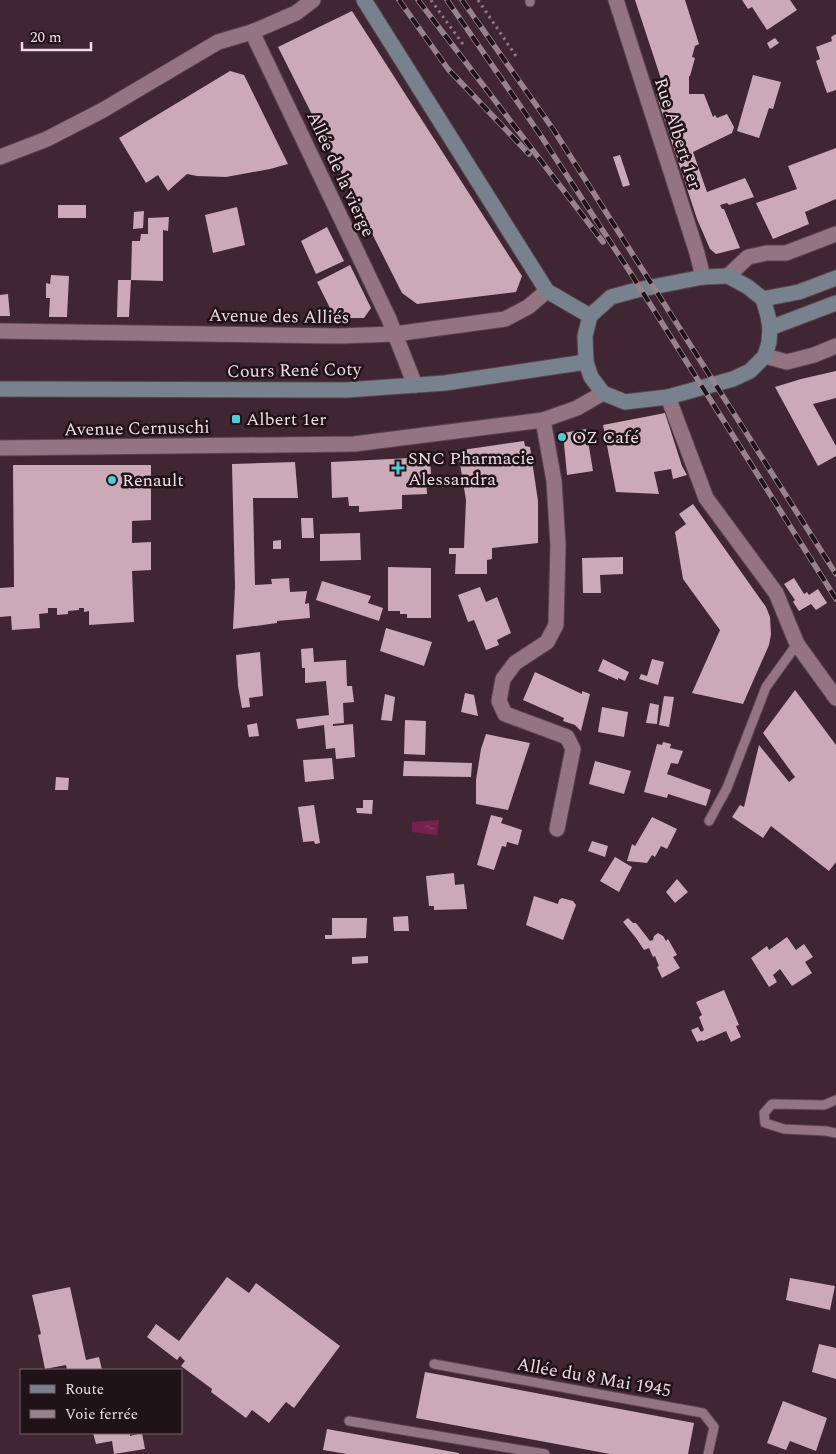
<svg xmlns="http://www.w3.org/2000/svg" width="836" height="1454" font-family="Spectral,serif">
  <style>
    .water { fill: url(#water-ripples) }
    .building { fill: #cba9b6 }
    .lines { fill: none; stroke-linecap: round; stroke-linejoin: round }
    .lane-casing { stroke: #5a444e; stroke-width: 11 }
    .street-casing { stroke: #5a444e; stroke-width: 17 }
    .secondary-casing { stroke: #5a444e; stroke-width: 17 }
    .path { stroke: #8e7781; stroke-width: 3; stroke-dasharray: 2.5 4; stroke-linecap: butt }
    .lane { stroke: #947481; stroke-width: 9 }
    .street { stroke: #947481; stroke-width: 15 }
    .secondary { stroke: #78828e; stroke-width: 15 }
    .rail-casing { stroke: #98828b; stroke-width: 5.5 }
    .rail { stroke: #1f1318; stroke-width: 4; stroke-dasharray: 11; stroke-linecap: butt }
    .poi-dot { fill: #52cbd8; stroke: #1f1318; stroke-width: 2 }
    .labels { text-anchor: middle; stroke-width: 5; stroke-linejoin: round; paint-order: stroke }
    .street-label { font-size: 18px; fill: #efdde4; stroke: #1f1318 }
    .poi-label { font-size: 18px; fill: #efdde4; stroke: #1f1318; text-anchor: start }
  </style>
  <defs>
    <pattern id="water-ripples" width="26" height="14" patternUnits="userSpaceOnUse" patternTransform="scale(1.25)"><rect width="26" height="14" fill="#74224d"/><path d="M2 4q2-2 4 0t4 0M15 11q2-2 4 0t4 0" fill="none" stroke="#884266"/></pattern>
  </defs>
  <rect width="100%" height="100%" fill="#402632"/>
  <path class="water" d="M439 820 437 835 412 832V822Z"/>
  <g class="building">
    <path d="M635 0H685L699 44 695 46 692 57 695 58 690 76H689V94H704L713 117 715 115 717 118 727 114 734 127 732 133 693 152 707 192 745 178 748 184 754 197 729 205 727 203 720 205 722 209H724L740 248 716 254 710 249 697 219 656 94H666Z"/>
    <path d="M742 0H790L797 10 767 30 752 7 748 9Z"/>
    <path d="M352 11 522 276 516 292 417 304 402 293 278 47Z"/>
    <path d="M836 34V90L827 93 816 61 820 59 816 47 832 41 831 37Z"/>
    <path d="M775 38 779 43 770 49 767 43Z"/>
    <path d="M230 71 244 75 288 164 270 169 226 177 197 176 187 174 168 191 158 175 146 183 119 138Z"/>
    <path d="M753 75 781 82 773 109 769 108 759 138 737 131Z"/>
    <path d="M836 148V199L805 212 809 224 773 239 756 203 797 189 788 166Z"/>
    <path d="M620 155 630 185 623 187 613 157Z"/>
    <rect x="58" y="205" width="28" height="13"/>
    <path d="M237 207 245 245 213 253 205 215Z"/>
    <path d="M144 211 143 228 133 229 134 212Z"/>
    <path d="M169 217 168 231 163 230V281L131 280 129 317H117L118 280H131L132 241H140L141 234H148V218Z"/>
    <path d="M327 227 344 261 316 274 301 241Z"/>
    <path d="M350 265 371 308 364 318H335L317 282Z"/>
    <path d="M51 275 69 276 67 317H49L50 298H46V283L50 284Z"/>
    <path d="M8 294 10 316H0V295Z"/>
    <path d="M836 371V398L813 404 836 446V456L818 466 775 387 801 379Z"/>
    <path d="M665 413 682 466 687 475 673 479 671 469 654 472 659 494 616 492 603 425Z"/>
    <path d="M586 429 593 471 567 475 563 433Z"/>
    <path d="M524 441 525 446 530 447 538 501V543L492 548V559L487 560V574H455L456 554H449V548H464L466 500 459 458 463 456 462 450Z"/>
    <path d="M430 457 431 474H426L427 494 402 495V509L359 512V506H349L348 497 332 498 331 462Z"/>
    <path d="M295 462 298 498H253L255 585 272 584 271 579 289 578 290 592 307 591 305 604 309 603 310 618 277 621V623L233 629 235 587 232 464Z"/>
    <path d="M13 465H151V520L132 521V543L151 542V570L132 571 134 622 89 625V611L84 612V608H79V610L68 611V614L57 615V608H48V613L39 614 40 628 12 630 11 616 0 617V588L14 587Z"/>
    <path d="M693 504 766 607 770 617 771 634 769 645 743 704 692 693 720 630 683 579 675 532 686 524 679 514Z"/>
    <path d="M301 518H313L314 538H302Z"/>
    <path d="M360 533 361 560 320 561V534Z"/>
    <path d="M281 540V549H273V541Z"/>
    <path d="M623 557V574L600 575 601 593H583L582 558Z"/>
    <path d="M388 567 431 568V618H407V614H400V611H388Z"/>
    <path d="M794 578 804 594 807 592 809 595 818 589 827 603 816 610 811 604 799 611 793 602 795 600 784 584Z"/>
    <path d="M322 581 371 596 368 603 383 608 379 621 316 600Z"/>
    <path d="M480 587 486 602 497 597 511 633 497 640 499 645 486 650 474 620 468 622 458 595Z"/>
    <path d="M386 628 432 642 424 666 380 651Z"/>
    <path d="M313 648 314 662 346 660 347 686H352L354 702 343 703 344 723 333 724V726L353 724 355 757 336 759 335 748 326 749 324 725 298 729 296 719 329 715 326 681 305 683V668H302L301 649Z"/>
    <path d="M260 652 263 696 249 698 250 707 242 708 238 686 236 655Z"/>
    <path d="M603 659 629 672 625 681 618 678V680L598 671Z"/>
    <path d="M652 659 664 662 658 685 639 679 641 674 647 676Z"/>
    <path d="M535 672 582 694V691L590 694 581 731 575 725 563 721 564 718 523 700Z"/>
    <path d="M795 690 836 745V862L829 871 771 826 763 838 732 817 740 805 744 807 759 745 789 782 795 777 763 733Z"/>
    <path d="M465 693 474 695 478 716 461 712Z"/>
    <path d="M385 694 395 697 392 721 381 720Z"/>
    <path d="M664 696 674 697 669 727 659 725Z"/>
    <path d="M650 703 659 705 657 724 646 723Z"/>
    <path d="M602 707 628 712 624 737 598 732Z"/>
    <path d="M405 720 426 721 425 755 404 754Z"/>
    <path d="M257 723 259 736 249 737 247 725Z"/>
    <path d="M486 734 530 743 508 810 476 804V780L481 749Z"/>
    <path d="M663 742 671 744 670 748 683 751 678 764 671 763 667 774 711 790 706 806 668 794 667 798 644 792 657 744 662 745Z"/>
    <path d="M332 758 334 779 305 782 303 760Z"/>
    <path d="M404 761 472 763 471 777 403 776Z"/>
    <path d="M595 761 631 771 624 794 589 784Z"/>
    <path d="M56 777 69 778 68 790H55Z"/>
    <path d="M363 800H373L372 814 357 813 356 808H363Z"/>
    <path d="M314 805 320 843 315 844 314 841 303 842 298 807Z"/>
    <path d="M491 815 503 818 501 823 522 830 518 845 507 842 506 847 502 846 494 870 477 865Z"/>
    <path d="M652 817 677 829 667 849 661 846 655 857 652 855 647 863 627 861 632 844 635 846Z"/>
    <path d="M592 841 608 846 605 857 588 851Z"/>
    <path d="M615 857 632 867 619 892 600 881Z"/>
    <path d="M454 873 455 885 464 884 467 909 434 910V906H429L426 876Z"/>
    <path d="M677 879 688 892 675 903 666 892Z"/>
    <path d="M534 896 558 904 559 900 562 898 573 901 576 905 563 940 526 925Z"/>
    <path d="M408 916 409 931H394L393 917Z"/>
    <path d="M332 918H367L366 938 325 939V935H332Z"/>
    <path d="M628 918 633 923H636L650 941 653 940 654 936 658 933 663 936 666 941 668 939 677 955 673 957 680 968 662 978 657 967 659 966 655 956 653 957 649 948 644 950 636 938 623 922Z"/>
    <path d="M787 937 796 950 804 944 813 957 805 962 812 973 792 986 780 969 773 975 777 982 769 987 751 958 767 946 769 950Z"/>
    <path d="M368 956V963L352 964V957Z"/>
    <path d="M724 990 739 1025 736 1026 741 1037 731 1042 726 1031 703 1041 702 1040 697 1042 691 1030 698 1027 701 1032 704 1030 699 1017 702 1015 696 1002Z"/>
    <path d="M227 1277 249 1293 256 1283 340 1346 294 1408 286 1402 269 1423 252 1410 246 1418 211 1392 212 1389 181 1366 185 1361 180 1356 177 1360 147 1337 156 1324 179 1341Z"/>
    <path d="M790 1278 835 1286 830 1310 786 1300Z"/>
    <path d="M70 1287 86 1360 99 1357 102 1370H67L66 1365 45 1369 38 1335 41 1334 32 1295Z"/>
    <path d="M819 1344 836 1348V1379L812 1372Z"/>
    <path d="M425 1372 694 1423 688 1454H610L416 1418Z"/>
    <path d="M783 1401 827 1418 816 1451 790 1441 786 1450 767 1443Z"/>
    <path d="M327 1429 459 1453V1454H347L323 1450Z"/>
    <path d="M93 1433H130V1436L142 1433 145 1449 114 1454 112 1441 96 1444Z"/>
  </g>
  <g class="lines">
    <defs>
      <g id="lane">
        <path d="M530 0V2"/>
        <path d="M709 821 727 788 766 687 797 644"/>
        <path d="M836 1100 824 1105 772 1104 764 1113 765 1123 784 1129 826 1131 836 1133"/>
        <path d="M434 1364 703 1413 714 1427 708 1454"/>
        <path d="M349 1421 545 1454"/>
      </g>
      <g id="street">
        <path d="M616 0 697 253 703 277"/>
        <path d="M252 32 389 319 415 385"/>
        <path d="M0 157 47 139 103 110 218 42 252 32 296 13 313 0"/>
        <path d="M728 276 748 257 767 253H786L836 234"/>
        <path d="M0 331 339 336 395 334 505 319 528 307 547 291"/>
        <path d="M765 356 787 362 814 355 836 346"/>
        <path d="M668 397 706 498 776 593 797 644 836 698"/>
        <path d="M543 420 554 481 558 545 556 625 547 642 515 663 503 679 499 701 505 714 567 737 573 749 557 829"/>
        <path d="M0 448 354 444 543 420 577 408 603 393"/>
      </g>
      <g id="secondary">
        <path d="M364 0 547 291 590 316"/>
        <path d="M728 276 748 287 763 299 768 316 770 328 769 342 765 356 750 371 733 379 668 397 625 402 603 393 591 377 586 362 585 336 590 316 611 297 637 290 703 277Z"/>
        <path d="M763 299 799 292 836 278"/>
        <path d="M770 328 836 303"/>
        <path d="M0 389 346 390 445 383 586 362"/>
      </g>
    </defs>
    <use href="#lane" class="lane-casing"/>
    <use href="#street" class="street-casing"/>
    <use href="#secondary" class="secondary-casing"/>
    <g class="path">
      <path d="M431 0 465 47"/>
      <path d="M478 0 516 56"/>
    </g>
    <use href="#lane" class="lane"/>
    <use href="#street" class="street"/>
    <use href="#secondary" class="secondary"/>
    <defs>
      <g id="rail">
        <path d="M399 0 448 69 529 154"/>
        <path d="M418 0 603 242"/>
        <path d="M447 0 541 136 628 269 836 599"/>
        <path d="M462 0 553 129 836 574"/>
      </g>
    </defs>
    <use href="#rail" class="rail-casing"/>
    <use href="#rail" class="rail"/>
  </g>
  <g class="poi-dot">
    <rect x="231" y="414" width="10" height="10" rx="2.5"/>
    <circle cx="562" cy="437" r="5"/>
    <path d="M395.5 460.5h5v5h5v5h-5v5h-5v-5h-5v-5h5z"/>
    <circle cx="112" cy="480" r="5"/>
  </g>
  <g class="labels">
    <g class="street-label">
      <text transform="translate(678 133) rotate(72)" y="6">Rue Albert 1er</text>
      <text transform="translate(341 174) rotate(65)" y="6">Allée de la vierge</text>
      <text transform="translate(279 316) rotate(1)" y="6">Avenue des Alliés</text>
      <text transform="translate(294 370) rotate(-1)" y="6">Cours René Coty</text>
      <text transform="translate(137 428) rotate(-1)" y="6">Avenue Cernuschi</text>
      <text transform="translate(594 1377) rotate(10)" y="6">Allée du 8 Mai 1945</text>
    </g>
    <g class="poi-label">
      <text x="246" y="425">Albert 1er</text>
      <text x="572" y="443">OZ Café</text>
      <text x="408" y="464">SNC Pharmacie<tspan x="408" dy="21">Alessandra</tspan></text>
      <text x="122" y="486">Renault</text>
    </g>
  </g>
  <rect x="20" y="1369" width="162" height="65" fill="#1f1318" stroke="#72646a"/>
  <rect x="30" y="1385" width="25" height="8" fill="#78828e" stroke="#72646a"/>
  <text x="65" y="1394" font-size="15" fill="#efdde4">Route</text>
  <rect x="30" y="1410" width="25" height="8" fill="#98828b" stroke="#72646a"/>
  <text x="65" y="1419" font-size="15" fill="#efdde4">Voie ferrée</text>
  <path d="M22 42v8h69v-8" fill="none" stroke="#efdde4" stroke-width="2.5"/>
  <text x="30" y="42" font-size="15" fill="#efdde4" stroke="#1f1318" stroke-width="4" paint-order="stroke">20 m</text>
</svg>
